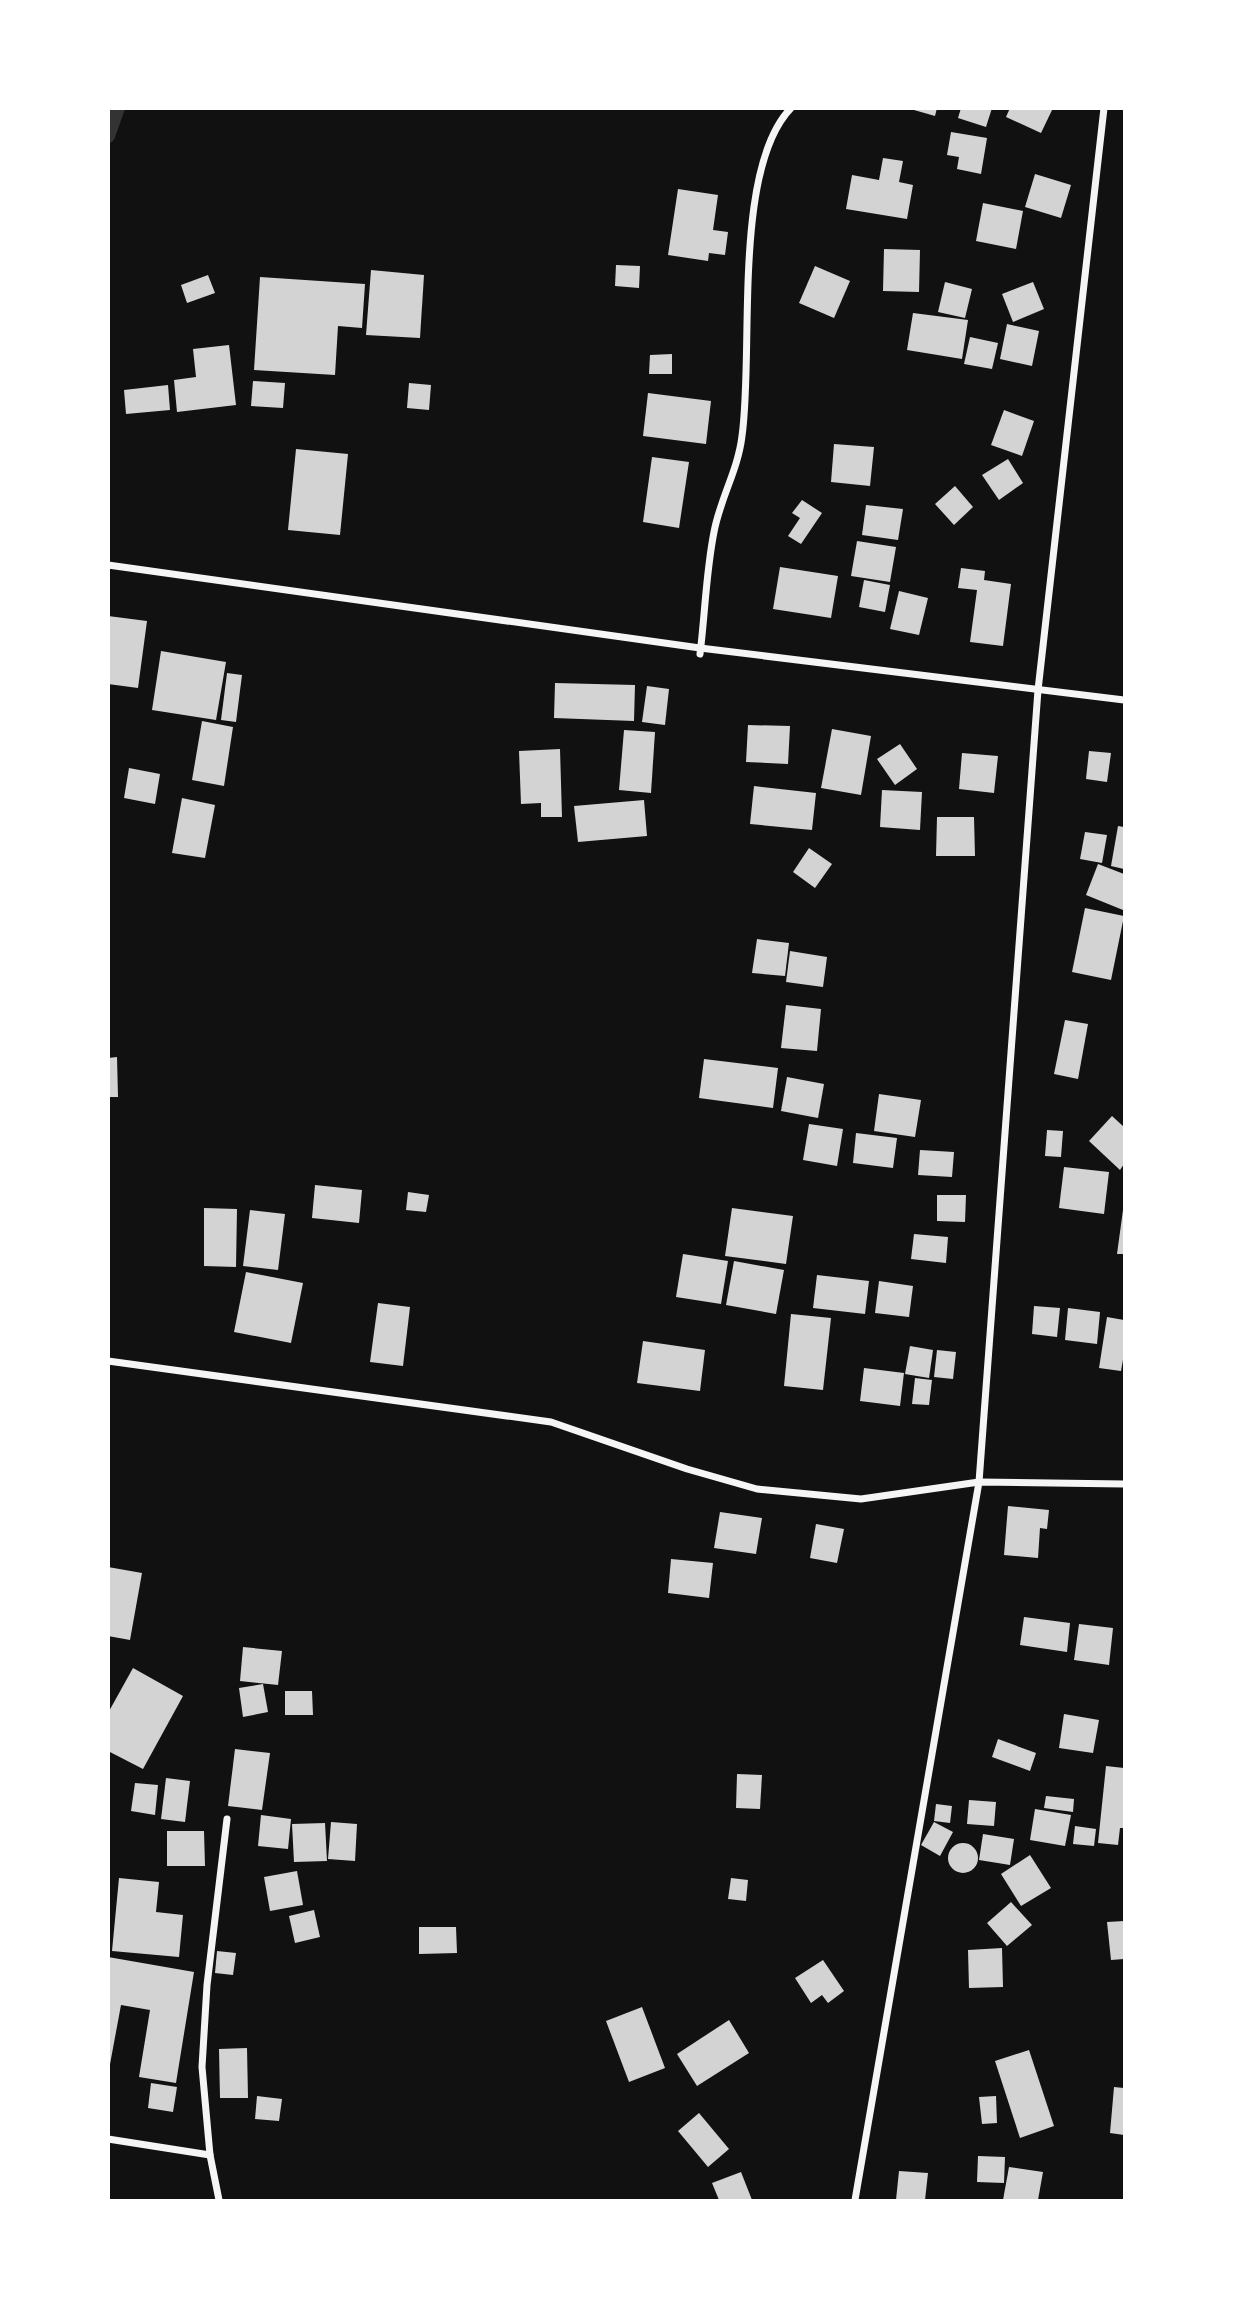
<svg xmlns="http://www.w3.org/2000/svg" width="1233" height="2309" font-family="Poppins,sans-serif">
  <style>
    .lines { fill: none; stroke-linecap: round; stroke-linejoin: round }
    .stream { stroke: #333; stroke-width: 14 }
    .building { fill: #d3d3d3 }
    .minor { stroke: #f5f5f5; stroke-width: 7 }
  </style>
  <rect width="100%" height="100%" fill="#111"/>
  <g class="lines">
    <path class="stream" d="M108 136 118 108"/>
  </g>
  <g class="building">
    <path d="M907 108H937L935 116Z"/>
    <path d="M961 108H992L986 127 958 118Z"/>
    <path d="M1010 108H1053L1041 133 1006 117Z"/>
    <path d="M951 132 987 138 981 174 957 169 959 157 947 155Z"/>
    <path d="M883 158 903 161 899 182 913 185 907 219 846 209 852 175 879 180Z"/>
    <path d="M1035 174 1071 185 1061 218 1025 207Z"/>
    <path d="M678 189 718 195 713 230 728 232 725 255 709 253 708 261 668 255Z"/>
    <path d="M983 203 1023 211 1016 249 976 241Z"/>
    <path d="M884 249 920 250 919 292 883 291Z"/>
    <path d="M616 265 640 266 639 288 615 286Z"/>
    <path d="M815 266 850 281 834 318 799 303Z"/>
    <path d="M371 270 424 275 420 338 366 335Z"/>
    <path d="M208 275 215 293 187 303 181 285Z"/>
    <path d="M260 277 365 284 362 328 338 326 335 375 254 370Z"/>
    <path d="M945 282 972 289 965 318 938 312Z"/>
    <path d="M1033 282 1044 309 1013 322 1002 294Z"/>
    <path d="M913 313 968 320 962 359 907 350Z"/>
    <path d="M1007 324 1039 331 1032 366 1000 359Z"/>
    <path d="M970 337 998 343 992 369 964 364Z"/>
    <path d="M229 345 236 405 177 412 174 380 196 377 193 349Z"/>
    <path d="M672 354V374H649L650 355Z"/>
    <path d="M253 381 285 383 283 408 251 406Z"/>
    <path d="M409 383 431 385 429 410 407 408Z"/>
    <path d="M168 385 170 410 126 414 124 390Z"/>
    <path d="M648 393 711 401 706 444 643 436Z"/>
    <path d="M1004 410 1034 421 1022 456 991 445Z"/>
    <path d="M834 444 874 447 870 486 831 482Z"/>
    <path d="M296 449 348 454 340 535 288 530Z"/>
    <path d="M652 457 689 462 679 528 643 522Z"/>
    <path d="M1008 459 1023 483 999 500 982 475Z"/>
    <path d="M955 486 973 507 954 525 935 504Z"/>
    <path d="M802 500 822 513 801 544 788 536 800 518 792 513Z"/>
    <path d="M866 505 903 509 898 540 862 535Z"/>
    <path d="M857 541 896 547 890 582 851 576Z"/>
    <path d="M780 567 838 576 831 618 773 609Z"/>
    <path d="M961 568 985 571 984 580 1011 584 1003 646 970 642 977 590 958 588Z"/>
    <path d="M864 580 890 585 885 612 859 607Z"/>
    <path d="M899 591 928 598 919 635 890 629Z"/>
    <path d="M108 616 147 621 138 688 108 684Z"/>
    <path d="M161 651 226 662 216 720 152 710Z"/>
    <path d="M227 673 242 675 236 722 221 720Z"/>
    <path d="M555 683 635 685 634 721 554 718Z"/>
    <path d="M647 686 669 689 665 725 642 722Z"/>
    <path d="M202 721 233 727 224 786 192 780Z"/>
    <path d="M748 725 790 726 788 764 746 762Z"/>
    <path d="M832 729 871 736 861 795 821 788Z"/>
    <path d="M624 730 655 732 651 793 619 790Z"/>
    <path d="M900 744 917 769 895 785 877 759Z"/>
    <path d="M560 749 562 817H541V803L521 804 519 751Z"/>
    <path d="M1089 751 1111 753 1107 782 1086 779Z"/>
    <path d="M962 753 998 756 994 793 959 789Z"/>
    <path d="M129 768 160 774 155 804 124 798Z"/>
    <path d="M754 786 816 793 812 830 750 824Z"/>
    <path d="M882 790 922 792 920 830 880 827Z"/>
    <path d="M182 798 215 805 205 858 172 853Z"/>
    <path d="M644 800 647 836 578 842 574 806Z"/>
    <path d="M937 817H974L975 856H936Z"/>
    <path d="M1118 826 1124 827V869L1111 866Z"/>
    <path d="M1085 832 1107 835 1102 863 1080 859Z"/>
    <path d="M809 848 832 864 815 888 793 872Z"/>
    <path d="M1098 864 1124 874 1123 910 1086 895Z"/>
    <path d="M1085 908 1124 916 1111 980 1072 972Z"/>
    <path d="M757 939 789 943 785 976 752 973Z"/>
    <path d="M790 951 827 957 823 987 786 982Z"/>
    <path d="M786 1005 821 1009 817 1051 781 1048Z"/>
    <path d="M1065 1020 1088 1024 1078 1079 1054 1074Z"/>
    <path d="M117 1057 118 1097H108V1058Z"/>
    <path d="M704 1059 778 1068 773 1108 699 1098Z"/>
    <path d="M787 1077 824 1084 818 1118 781 1111Z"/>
    <path d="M879 1094 921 1100 915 1137 874 1131Z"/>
    <path d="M1112 1116 1124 1127V1164L1120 1170 1089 1141Z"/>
    <path d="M809 1124 843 1129 837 1166 803 1160Z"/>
    <path d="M1047 1130 1063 1131 1061 1157 1045 1156Z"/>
    <path d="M856 1133 897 1138 893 1168 853 1163Z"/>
    <path d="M920 1150 954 1152 952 1177 918 1175Z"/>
    <path d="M1064 1167 1109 1172 1104 1214 1059 1208Z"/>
    <path d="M315 1185 362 1190 359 1223 312 1218Z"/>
    <path d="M408 1192 429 1195 426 1212 406 1210Z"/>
    <path d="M937 1195H966L965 1222 937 1221Z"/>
    <path d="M204 1208 237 1209 236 1267 204 1266Z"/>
    <path d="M732 1208 793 1216 786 1264 725 1256Z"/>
    <path d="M250 1210 285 1214 278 1270 243 1266Z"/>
    <path d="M1123 1210 1124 1211V1254H1117Z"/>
    <path d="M914 1234 948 1237 946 1263 911 1259Z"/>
    <path d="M683 1254 728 1261 721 1304 676 1297Z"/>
    <path d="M734 1261 784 1270 776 1314 726 1305Z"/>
    <path d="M246 1272 303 1283 291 1343 234 1332Z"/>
    <path d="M817 1275 869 1281 865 1314 813 1308Z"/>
    <path d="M879 1281 913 1286 909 1317 875 1313Z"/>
    <path d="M378 1303 410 1307 403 1366 370 1362Z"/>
    <path d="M1034 1306 1060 1308 1057 1337 1032 1334Z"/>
    <path d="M1068 1308 1100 1312 1097 1344 1065 1340Z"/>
    <path d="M791 1314 831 1318 823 1390 784 1386Z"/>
    <path d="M1107 1317 1124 1320V1354L1121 1371 1099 1368Z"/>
    <path d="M643 1341 705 1350 700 1391 637 1383Z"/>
    <path d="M910 1346 933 1350 929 1378 905 1374Z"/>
    <path d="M937 1350 956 1352 953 1379 934 1377Z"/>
    <path d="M864 1368 904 1373 900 1406 860 1401Z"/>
    <path d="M915 1378 932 1380 929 1405 912 1404Z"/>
    <path d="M1008 1506 1049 1510 1047 1529 1040 1528 1038 1558 1004 1555Z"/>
    <path d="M720 1512 762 1518 756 1554 714 1548Z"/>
    <path d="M816 1524 844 1529 837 1563 810 1558Z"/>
    <path d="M671 1559 713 1563 709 1598 668 1593Z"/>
    <path d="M108 1567 142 1573 130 1640 108 1636Z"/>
    <path d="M1024 1617 1070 1623 1067 1652 1020 1645Z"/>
    <path d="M1079 1624 1113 1628 1109 1665 1074 1660Z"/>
    <path d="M243 1647 282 1651 278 1685 240 1681Z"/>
    <path d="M133 1668 183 1696 143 1769 108 1751V1713Z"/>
    <path d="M263 1684 268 1712 243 1717 239 1688Z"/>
    <path d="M285 1691H312L313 1715H285Z"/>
    <path d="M1064 1714 1099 1720 1093 1753 1059 1748Z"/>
    <path d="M998 1739 1036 1753 1030 1771 992 1757Z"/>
    <path d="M235 1749 270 1753 262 1810 228 1806Z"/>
    <path d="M1106 1766 1124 1768V1828H1120L1118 1845 1098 1843Z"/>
    <path d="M737 1774 762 1775 760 1809 736 1808Z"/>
    <path d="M166 1778 190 1781 185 1822 161 1819Z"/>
    <path d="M135 1783 158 1785 155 1815 131 1811Z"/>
    <path d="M1046 1796 1074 1799 1073 1812 1044 1808Z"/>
    <path d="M969 1800 996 1802 994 1826 967 1824Z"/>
    <path d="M936 1804 952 1806 950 1823 934 1821Z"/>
    <path d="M1035 1809 1071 1815 1065 1846 1030 1840Z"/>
    <path d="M261 1815 291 1819 288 1849 258 1846Z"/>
    <path d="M331 1822 357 1824 355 1861 328 1859Z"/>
    <path d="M934 1822 953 1832 940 1856 921 1845Z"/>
    <path d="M325 1823 327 1861 294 1862 292 1824Z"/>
    <path d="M1075 1826 1096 1829 1094 1846 1073 1844Z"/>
    <path d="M167 1831H204L205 1866H167Z"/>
    <path d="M983 1834 1014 1839 1010 1865 979 1860Z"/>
    <circle cx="963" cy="1858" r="15"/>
    <path d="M1030 1855 1051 1888 1021 1906 1001 1874Z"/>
    <path d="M297 1871 303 1905 270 1911 264 1877Z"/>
    <path d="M119 1878 159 1882 156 1912 183 1915 179 1957 112 1951Z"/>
    <path d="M731 1878 748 1880 746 1901 728 1899Z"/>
    <path d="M1011 1902 1032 1925 1007 1946 987 1923Z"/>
    <path d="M314 1910 320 1937 295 1943 289 1916Z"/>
    <path d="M1124 1921V1959L1111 1960 1107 1922Z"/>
    <path d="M419 1927H456L457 1953 419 1954Z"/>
    <path d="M1002 1948 1003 1987 969 1988 968 1950Z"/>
    <path d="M217 1951 236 1953 233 1975 215 1973Z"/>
    <path d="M108 1957 194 1972 176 2083 139 2077 150 2010 121 2005 108 2075Z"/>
    <path d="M823 1960 844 1991 828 2003 822 1995 811 2003 795 1978Z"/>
    <path d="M642 2007 665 2068 629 2082 606 2021Z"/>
    <path d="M729 2020 749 2053 697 2086 677 2054Z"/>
    <path d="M247 2048 248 2098H220L219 2049Z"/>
    <path d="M1029 2050 1054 2126 1020 2138 995 2061Z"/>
    <path d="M151 2083 177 2087 173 2112 148 2108Z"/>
    <path d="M1114 2087 1124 2088V2135L1110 2133Z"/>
    <path d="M257 2096 282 2099 279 2121 255 2119Z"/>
    <path d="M996 2096 997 2123 982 2124 979 2097Z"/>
    <path d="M699 2113 729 2149 708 2167 678 2131Z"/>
    <path d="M978 2156 1005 2157 1004 2183 977 2182Z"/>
    <path d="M1009 2167 1043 2172 1038 2200H1003Z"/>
    <path d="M899 2171 928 2173 925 2200H896Z"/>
    <path d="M741 2172 752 2200H719L712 2183Z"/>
  </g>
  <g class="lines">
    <g class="minor">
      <path d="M108 565 700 648 1124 700"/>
      <path d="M700 654C705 614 706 572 714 532 720 499 738 470 742 436 754 352 732 169 791 108"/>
      <path d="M108 1361 551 1422 687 1469 757 1489 861 1499 979 1482 1124 1484"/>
      <path d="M108 2139 210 2155"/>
      <path d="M219 2200 210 2155 202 2067 207 1985 227 1819"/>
      <path d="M855 2200 979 1482 1038 690 1104 108"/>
    </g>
  </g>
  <rect width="1233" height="2309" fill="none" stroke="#ffffff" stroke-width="220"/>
</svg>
